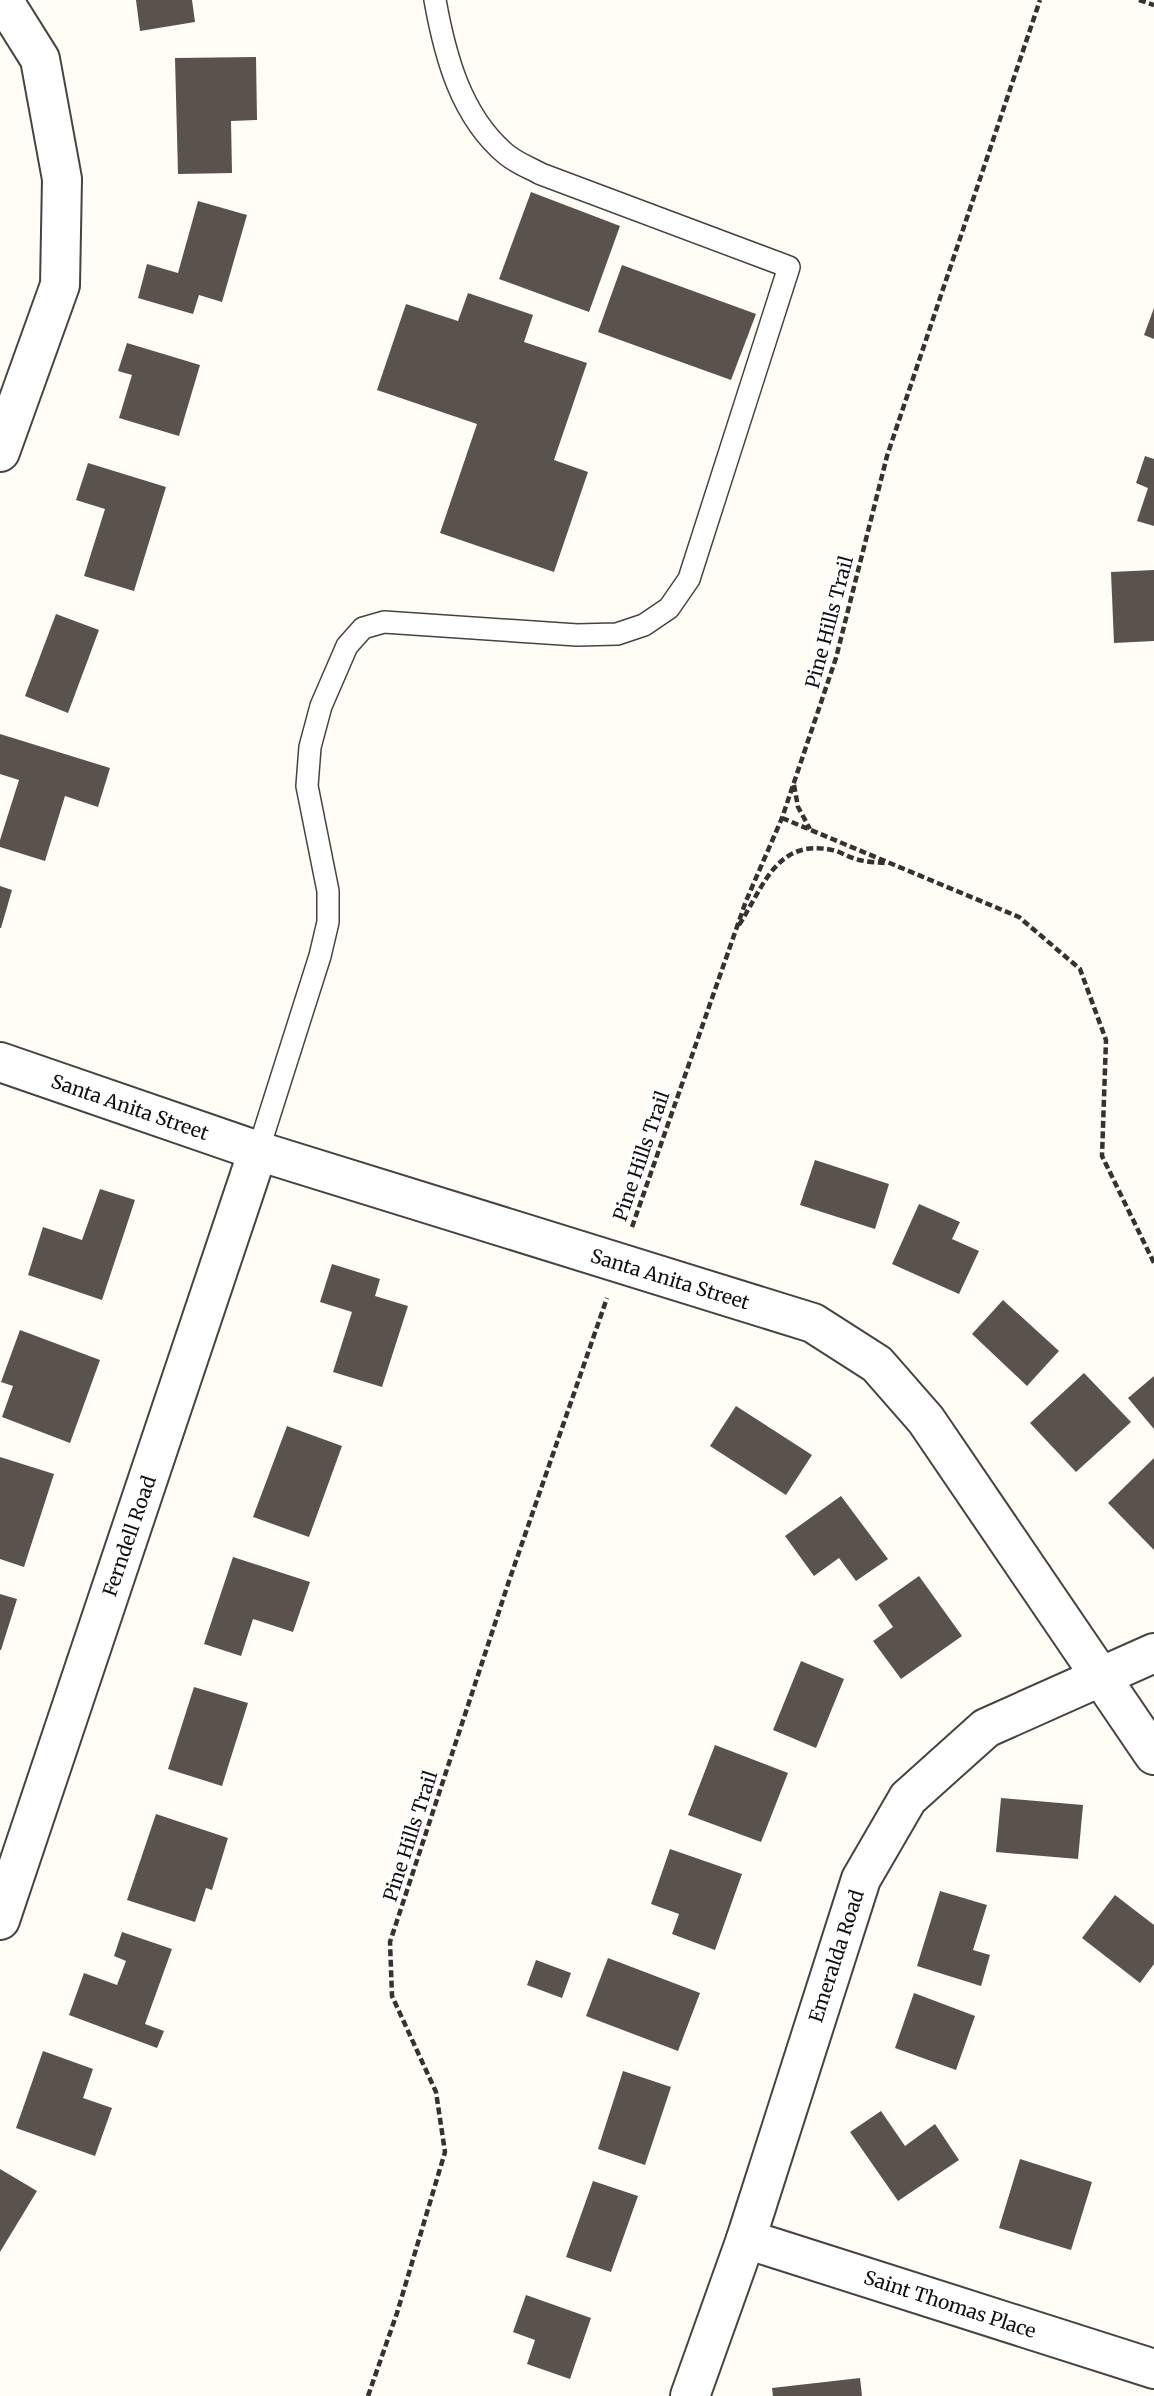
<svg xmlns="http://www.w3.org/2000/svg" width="1154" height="2396" font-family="Merriweather,serif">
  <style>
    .building { fill: #5a524d }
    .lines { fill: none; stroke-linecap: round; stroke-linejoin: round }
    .lane-casing { stroke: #444; stroke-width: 24 }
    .street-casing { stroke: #444; stroke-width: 42 }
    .path { stroke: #333; stroke-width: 4.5; stroke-dasharray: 7 3.5; stroke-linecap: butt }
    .lane { stroke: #fff; stroke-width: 21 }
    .street { stroke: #fff; stroke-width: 38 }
    .labels { text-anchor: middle; stroke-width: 7; stroke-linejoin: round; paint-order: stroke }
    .street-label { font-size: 19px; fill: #111; stroke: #fff }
  </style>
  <rect width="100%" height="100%" fill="#fffdf5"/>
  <g class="building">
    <path d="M136 0H192L195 22 140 31Z"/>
    <path d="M256 57 257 120 231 121 232 173 178 174 175 58Z"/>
    <path d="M531 192 620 226 589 312 499 279Z"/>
    <path d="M198 201 247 215 222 302 199 295 193 314 138 298 147 264 178 273Z"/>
    <path d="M622 265 756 314 731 380 598 332Z"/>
    <path d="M468 293 533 315 524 342 587 363 554 460 588 472 554 572 440 533 477 424 377 390 406 304 458 321Z"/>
    <path d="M1154 308V339L1144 335Z"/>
    <path d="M127 343 200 365 179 436 119 418 132 375 118 371Z"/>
    <path d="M1145 456 1154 459V526L1137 521 1148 488 1136 483Z"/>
    <path d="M88 463 166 487 134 591 84 576 105 509 76 500Z"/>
    <path d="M1154 570V641L1114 643 1111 572Z"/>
    <path d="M56 614 99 630 68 713 25 696Z"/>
    <path d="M0 734 110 768 98 807 65 796 45 861 0 847V840L19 780 0 774Z"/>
    <path d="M0 886 12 890 1 928H0Z"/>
    <path d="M815 1160 889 1184 875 1229 800 1205Z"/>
    <path d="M100 1189 135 1200 102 1300 28 1275 43 1227 82 1240Z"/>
    <path d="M919 1204 960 1222 952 1239 979 1251 959 1294 892 1264Z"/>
    <path d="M332 1264 380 1279 375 1296 408 1306 382 1387 333 1372 352 1312 320 1302Z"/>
    <path d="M1003 1300 1059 1351 1027 1386 972 1334Z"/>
    <path d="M20 1330 100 1360 70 1443 2 1417 13 1386 1 1382Z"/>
    <path d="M1084 1373 1131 1422 1076 1472 1030 1423Z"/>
    <path d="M1154 1376V1429L1128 1398Z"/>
    <path d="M736 1406 812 1455 786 1495 710 1446Z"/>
    <path d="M287 1426 342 1446 309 1537 253 1517Z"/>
    <path d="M0 1457 54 1474 24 1567 0 1559Z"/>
    <path d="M1154 1458V1550L1108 1503Z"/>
    <path d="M841 1496 888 1559 856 1581 839 1558 814 1576 785 1536Z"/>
    <path d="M233 1557 310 1582 293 1632 253 1619 241 1656 204 1644Z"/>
    <path d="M919 1576 962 1636 901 1679 873 1641 893 1627 878 1605Z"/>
    <path d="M0 1594 17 1599 1 1650H0Z"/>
    <path d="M801 1661 844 1679 816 1748 773 1730Z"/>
    <path d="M194 1687 248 1703 222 1786 168 1769Z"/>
    <path d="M715 1745 788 1773 761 1842 688 1815Z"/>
    <path d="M1001 1798 1083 1805 1078 1859 996 1852Z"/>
    <path d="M156 1814 228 1838 212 1890 206 1888 195 1922 127 1900Z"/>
    <path d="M670 1849 742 1874 715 1950 672 1934 679 1914 651 1904Z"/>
    <path d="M940 1891 987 1905 973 1950 990 1955 981 1986 917 1966Z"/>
    <path d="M1115 1895 1154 1925V1964L1140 1983 1082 1938Z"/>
    <path d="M122 1932 172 1949 145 2024 164 2031 157 2048 69 2015 84 1973 117 1985 126 1961 114 1956Z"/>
    <path d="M608 1958 700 1993 678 2051 586 2016Z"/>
    <path d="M536 1960 571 1973 562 1998 527 1985Z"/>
    <path d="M914 1993 975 2016 956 2070 895 2048Z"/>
    <path d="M43 2051 93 2069 83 2098 112 2108 95 2156 16 2128Z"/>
    <path d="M623 2071 671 2087 645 2165 598 2149Z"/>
    <path d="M881 2111 905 2146 935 2124 959 2160 898 2201 850 2132Z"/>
    <path d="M1020 2159 1092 2182 1071 2250 999 2228Z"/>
    <path d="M0 2169 37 2191 0 2252Z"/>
    <path d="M593 2181 638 2196 611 2272 566 2257Z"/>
    <path d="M526 2295 591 2318 570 2379 527 2364 535 2340 513 2332Z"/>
    <path d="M860 2378 862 2396H773L772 2388Z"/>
  </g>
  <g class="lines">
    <defs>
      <path id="lane" d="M258 1151 320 956 328 922V891L307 786 310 747 321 706 347 646 363 628 384 622 577 635 617 634 644 625 669 608 689 579 789 267 541 174C530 168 517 163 507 155 461 117 445 56 435 0"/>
      <g id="street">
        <path d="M0 452 60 285 62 179 40 59 3 0"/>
        <path d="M0 1062 258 1151 813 1323 877 1364 926 1420 1154 1755"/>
        <path d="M0 1920 258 1151"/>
        <path d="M746 2239 1154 2369"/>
        <path d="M690 2396 746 2239 861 1879 908 1798 986 1728 1154 1653"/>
      </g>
    </defs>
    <use href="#lane" class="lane-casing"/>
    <use href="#street" class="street-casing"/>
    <g class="path">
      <path d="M1139 0 1154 5"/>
      <path d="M794 785 798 807 810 829"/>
      <path d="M782 818 1019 917 1080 969 1106 1040 1102 1156 1154 1263"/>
      <path d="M739 925C763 888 776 838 832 850 839 851 846 856 853 858 863 862 875 862 885 863"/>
      <path d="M632 1227 746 901 782 818 836 658 887 456 1040 0"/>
      <path d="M368 2396 397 2313 445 2152 436 2092 392 1996 390 1942 509 1581 607 1298"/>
    </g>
    <use href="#lane" class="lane"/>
    <use href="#street" class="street"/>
  </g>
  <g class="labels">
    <g class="street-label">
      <text transform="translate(829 622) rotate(-75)" y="7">Pine Hills Trail</text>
      <text transform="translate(130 1107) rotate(19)" y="7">Santa Anita Street</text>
      <text transform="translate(641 1156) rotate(-71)" y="7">Pine Hills Trail</text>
      <text transform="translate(670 1279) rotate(17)" y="7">Santa Anita Street</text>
      <text transform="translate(129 1536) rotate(-71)" y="7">Ferndell Road</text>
      <text transform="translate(410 1836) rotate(-72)" y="7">Pine Hills Trail</text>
      <text transform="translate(836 1956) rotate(-72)" y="7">Emeralda Road</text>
      <text transform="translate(950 2304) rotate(18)" y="7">Saint Thomas Place</text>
    </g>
  </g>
</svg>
